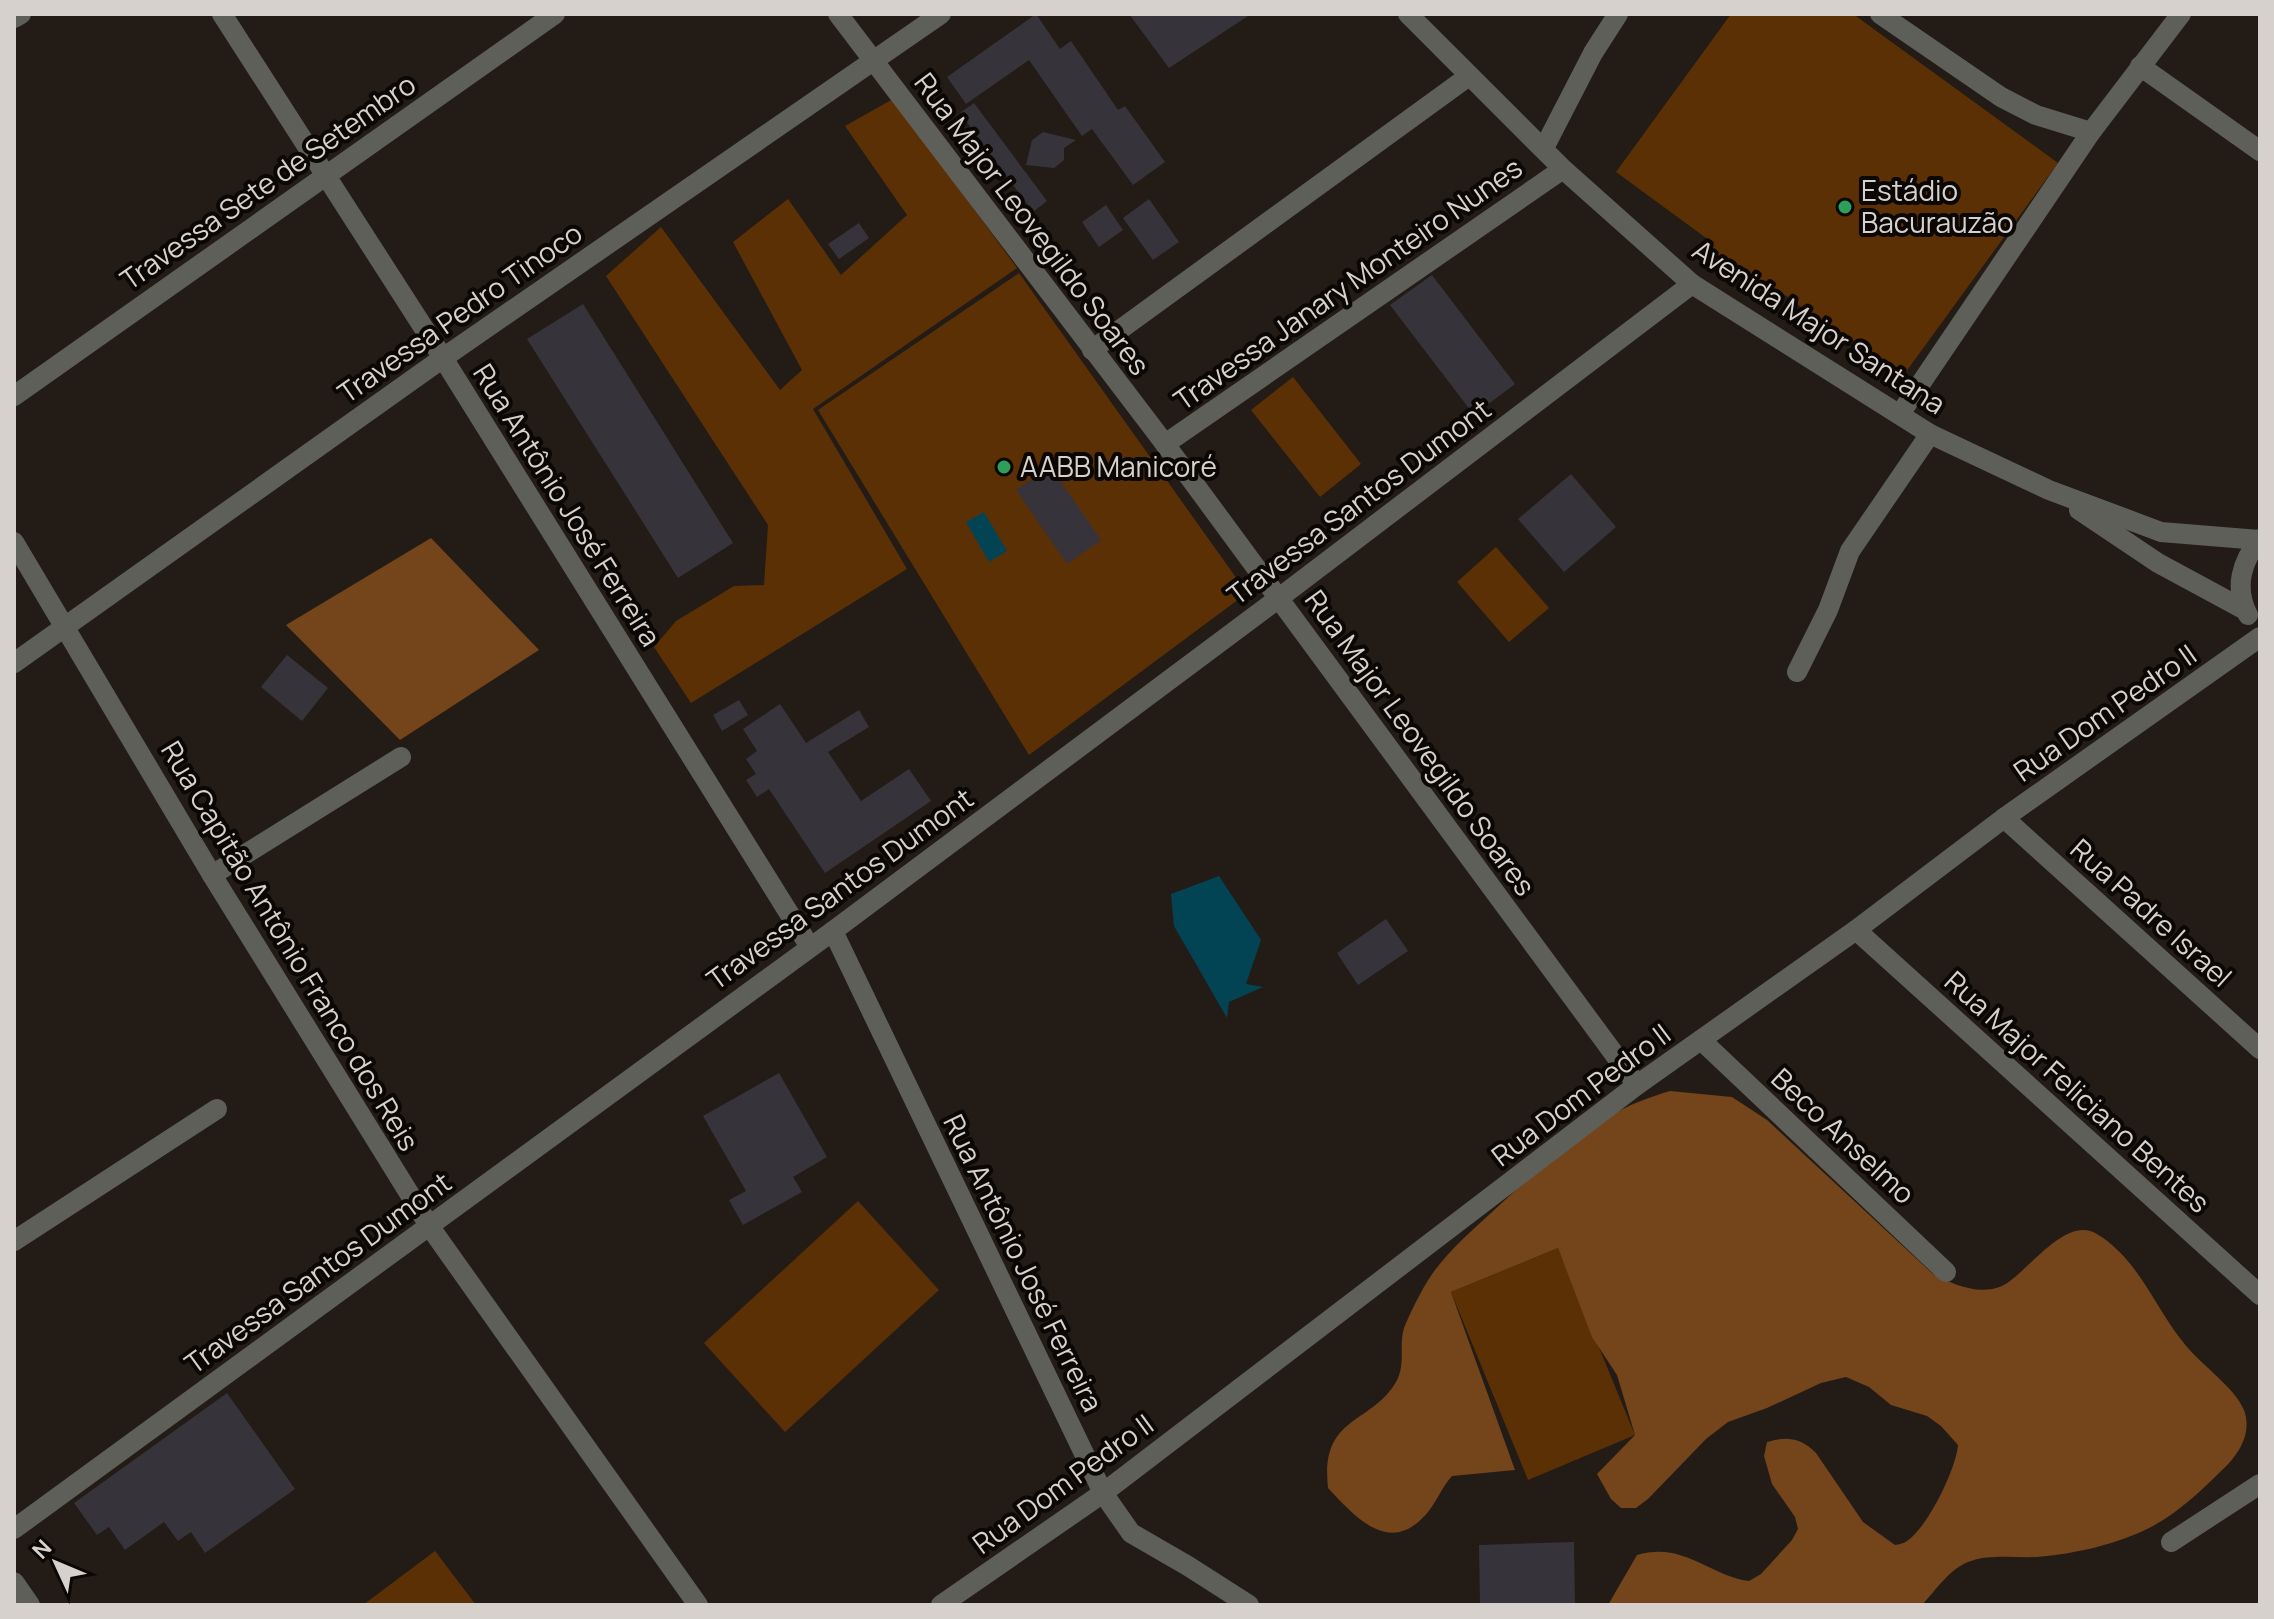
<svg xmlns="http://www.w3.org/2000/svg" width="2274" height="1619" font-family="Manrope,sans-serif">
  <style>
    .green { fill: #5c3005 }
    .forest { fill: #74441b }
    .water { fill: #034454 }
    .building { fill: #37333b }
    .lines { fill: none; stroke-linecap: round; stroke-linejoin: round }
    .minor { stroke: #5f5f5a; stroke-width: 20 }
    .leisure-dot { fill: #2e9e5b; stroke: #0a0705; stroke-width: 3 }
    .labels { text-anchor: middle; stroke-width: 8; stroke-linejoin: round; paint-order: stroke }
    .street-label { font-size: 28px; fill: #d7d1cd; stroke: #0a0705 }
    .poi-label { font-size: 28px; fill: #d7d1cd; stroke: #0a0705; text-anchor: start }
  </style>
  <rect width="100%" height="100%" fill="#231b16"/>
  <g class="green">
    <path d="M1731 14H1853L2058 163 1900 380 1778 290 1772 299 1707 251 1713 243 1616 172Z"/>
    <path d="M893 99 1017 268 813 409 907 569 691 703 654 647 676 621 734 586 764 585 768 525 606 276 661 227 780 390 802 370 733 242 788 199 841 275 907 215 845 126Z"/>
    <path d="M1019 273 1247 593 1029 755 818 410Z"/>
    <path d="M1293 377 1361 464 1320 497 1251 410Z"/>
    <path d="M1496 547 1549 608 1509 642 1457 582Z"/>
    <path d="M858 1201 939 1290 785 1432 704 1343Z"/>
    <path d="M1558 1248 1635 1435 1528 1480 1451 1292Z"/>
    <path d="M435 1551 476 1605H363Z"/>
  </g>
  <g class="forest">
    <path d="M431 538 539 650 400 740 286 625Z"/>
    <path d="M1670 1091 1732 1097 1767 1120 1933 1274C1953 1284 1978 1296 2002 1286 2026 1275 2065 1214 2097 1234 2140 1260 2156 1311 2187 1347 2203 1366 2235 1388 2244 1410 2253 1435 2237 1457 2219 1473 2200 1492 2177 1513 2153 1526 2119 1544 2075 1554 2037 1557 2015 1558 1991 1554 1971 1561 1951 1567 1936 1590 1922 1605H1608L1637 1555C1683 1541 1708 1575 1749 1581L1761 1574 1792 1540 1798 1529 1795 1517 1772 1484 1764 1456 1767 1442C1786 1436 1801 1438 1816 1453L1863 1522 1895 1545C1899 1544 1903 1544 1907 1541 1928 1527 1956 1469 1958 1445L1941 1426 1927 1416 1891 1405 1869 1387 1846 1377 1821 1383 1767 1408 1728 1422 1706 1439 1648 1499 1636 1508H1621L1611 1499 1597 1474 1635 1435 1617 1375 1592 1337 1558 1248 1451 1292 1515 1470 1452 1476C1442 1487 1437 1501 1428 1512 1391 1557 1357 1519 1328 1488 1320 1415 1371 1425 1396 1382 1407 1363 1397 1342 1406 1323 1414 1305 1424 1285 1435 1270 1452 1248 1471 1231 1491 1213 1527 1179 1567 1144 1609 1117 1627 1105 1650 1097 1670 1091Z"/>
  </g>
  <g class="water">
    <path d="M984 512 1007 551 989 562 966 522Z"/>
    <path d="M1219 876 1261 940 1246 984 1263 987 1229 1002 1227 1018 1174 926 1171 894Z"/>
  </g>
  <g class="building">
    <path d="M1036 14 1060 49 1071 41 1118 110 1125 106 1165 162 1133 185 1092 129 1082 136 1029 60 966 104 947 77Z"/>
    <path d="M1129 14H1251L1169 68Z"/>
    <path d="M974 103 1047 201 1033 212 960 113Z"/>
    <path d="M1043 132 1076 140 1064 148V160L1054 168 1026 165 1032 140Z"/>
    <path d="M1149 199 1179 242 1153 260 1123 218Z"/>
    <path d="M1106 205 1123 230 1099 247 1082 222Z"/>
    <path d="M859 223 869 238 839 259 828 244Z"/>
    <path d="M1432 275 1515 384 1474 415 1390 305Z"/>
    <path d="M583 304 733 543 678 578 527 339Z"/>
    <path d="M1050 466 1101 540 1067 564 1016 490Z"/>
    <path d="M1571 474 1616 527 1564 572 1518 519Z"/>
    <path d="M287 655 328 688 302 721 261 687Z"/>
    <path d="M739 700 748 715 722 731 713 715Z"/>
    <path d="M780 704 806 743 859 710 869 727 828 752 861 801 909 769 931 801 825 873 769 789 757 797 746 780 756 774 746 759 757 751 743 729Z"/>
    <path d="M1386 919 1408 951 1358 985 1337 953Z"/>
    <path d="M779 1073 827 1157 793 1177 802 1192 743 1225 729 1200 746 1191 703 1116Z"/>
    <path d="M227 1393 295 1489 205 1553 191 1532 178 1541 164 1522 125 1550 109 1527 97 1535 74 1503Z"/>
    <path d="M1574 1542 1575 1605H1480L1479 1545Z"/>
  </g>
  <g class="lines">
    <g class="minor">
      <path d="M222 14 443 358 810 947"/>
      <path d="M838 14 1165 444 1637 1085"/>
      <path d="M1408 14 1563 169 1692 284 1930 434 2049 490 2161 532 2259 540"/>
      <path d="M1880 14 2001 97 2036 115 2091 132"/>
      <path d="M14 18 21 14"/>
      <path d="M2140 66 2260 151"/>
      <path d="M1544 148 1593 53 1618 14"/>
      <path d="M1092 350 1469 76"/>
      <path d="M14 396 555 14"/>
      <path d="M1900 414 2091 132 2181 14"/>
      <path d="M1165 444 1563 169"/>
      <path d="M2079 510 2158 563 2245 610"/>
      <path d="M14 542 212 875 430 1227 698 1605"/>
      <path d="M2248 615C2234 588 2241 562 2260 539"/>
      <path d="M14 663 443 358 941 14"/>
      <path d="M1797 672 1828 610 1850 551 1930 434"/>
      <path d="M2004 818 2260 1049"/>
      <path d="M212 875 401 757"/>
      <path d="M1856 930 2260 1295"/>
      <path d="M833 931 1103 1493 1131 1533 1188 1566 1249 1605"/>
      <path d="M1701 1040 1946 1272"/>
      <path d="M14 1241 217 1109"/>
      <path d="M14 1529 833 931 1279 598 1692 284"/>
      <path d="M2171 1542 2260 1484"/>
      <path d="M14 1582 30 1605"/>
      <path d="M941 1605 1103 1493 1637 1085 1856 930 2004 818 2260 637"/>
    </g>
  </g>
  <g class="leisure-dot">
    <circle cx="1845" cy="207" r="8"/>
    <circle cx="1004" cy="467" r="8"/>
  </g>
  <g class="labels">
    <g class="street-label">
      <text transform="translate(268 182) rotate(-35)" y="10">Travessa Sete de Setembro</text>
      <text transform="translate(1032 224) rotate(53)" y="10">Rua Major Leovegildo Soares</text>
      <text transform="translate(1348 284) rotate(-35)" y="10">Travessa Janary Monteiro Nunes</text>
      <text transform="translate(460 313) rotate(-35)" y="10">Travessa Pedro Tinoco</text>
      <text transform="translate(1819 327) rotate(33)" y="10">Avenida Major Santana</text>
      <text transform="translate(1359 502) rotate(-37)" y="10">Travessa Santos Dumont</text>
      <text transform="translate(567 505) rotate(58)" y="10">Rua Antônio José Ferreira</text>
      <text transform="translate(2105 713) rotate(-35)" y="10">Rua Dom Pedro II</text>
      <text transform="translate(1420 743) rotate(54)" y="10">Rua Major Leovegildo Soares</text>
      <text transform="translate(840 889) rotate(-36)" y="10">Travessa Santos Dumont</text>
      <text transform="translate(2151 913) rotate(42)" y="10">Rua Padre Israel</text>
      <text transform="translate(290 946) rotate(59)" y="10">Rua Capitão Antônio Franco dos Reis</text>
      <text transform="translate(2077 1092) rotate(42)" y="10">Rua Major Feliciano Bentes</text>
      <text transform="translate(1581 1095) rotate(-37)" y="10">Rua Dom Pedro II</text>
      <text transform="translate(1843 1136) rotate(43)" y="10">Beco Anselmo</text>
      <text transform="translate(1023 1263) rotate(64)" y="10">Rua Antônio José Ferreira</text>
      <text transform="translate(318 1273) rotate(-36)" y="10">Travessa Santos Dumont</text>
      <text transform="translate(1063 1484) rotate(-36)" y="10">Rua Dom Pedro II</text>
    </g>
    <g class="poi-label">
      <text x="1861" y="201">Estádio<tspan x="1861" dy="32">Bacurauzão</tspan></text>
      <text x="1020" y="477">AABB Manicoré</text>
    </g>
  </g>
  <rect width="2274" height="1619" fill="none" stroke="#d7d1cd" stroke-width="32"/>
  <g transform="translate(56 1563) rotate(314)" stroke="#0a0705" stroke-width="6" paint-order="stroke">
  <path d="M0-6L14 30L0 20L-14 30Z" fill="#d7d1cd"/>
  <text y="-12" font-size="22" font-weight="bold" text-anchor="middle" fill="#d7d1cd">N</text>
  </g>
</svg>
